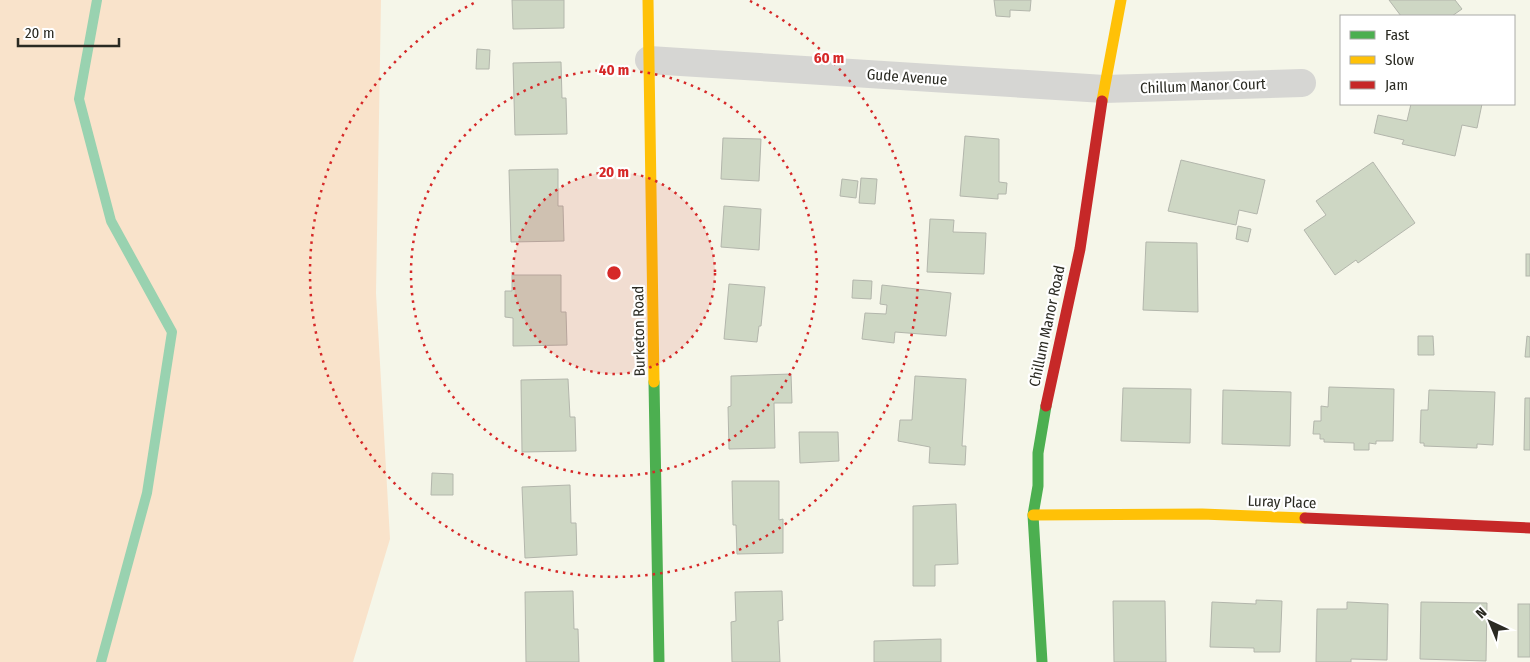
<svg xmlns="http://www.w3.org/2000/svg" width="1530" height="662" font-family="'Fira Sans Condensed',sans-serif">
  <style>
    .green { fill: #f9e3cb }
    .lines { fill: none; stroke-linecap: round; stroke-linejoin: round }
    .stream { stroke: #99d2b0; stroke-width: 10 }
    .building { fill: #ced7c4; stroke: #b3b6ac }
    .street { stroke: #d6d6d3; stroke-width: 28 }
    .fast { stroke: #4caf50; stroke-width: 11 }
    .slow { stroke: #ffc107; stroke-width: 11 }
    .jam { stroke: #c62828; stroke-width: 11 }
    .ring { fill: none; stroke: #d62828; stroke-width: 2.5; stroke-dasharray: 2.5 5 }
    .labels { text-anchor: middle; stroke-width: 4.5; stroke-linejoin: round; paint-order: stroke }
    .street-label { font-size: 15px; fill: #2a2a22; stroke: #fff }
    .centre { fill: #d62828; stroke: #fff; stroke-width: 2.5 }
    .ring-label { font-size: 15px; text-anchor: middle; font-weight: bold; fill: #d62828; stroke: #fff; stroke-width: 4.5; stroke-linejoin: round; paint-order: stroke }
  </style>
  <rect width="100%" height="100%" fill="#f5f6e9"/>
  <path class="green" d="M0 0H381L376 293 390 539 353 662H0Z"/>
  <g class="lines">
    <path class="stream" d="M97 0 79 99 111 221 172 332 147 493 101 662"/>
  </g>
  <g class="building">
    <path d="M512 0H564V28L513 29Z"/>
    <path d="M994 0H1031L1030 11 1010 10V17L996 16Z"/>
    <path d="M1389 0H1455L1462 9 1452 16H1401Z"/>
    <path d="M477 49 490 50 489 69H476Z"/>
    <path d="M561 62 562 98H566L567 134 515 135 513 63Z"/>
    <path d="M1411 104H1482L1477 128 1462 125 1455 156 1402 144 1404 140 1374 133 1378 115 1407 121Z"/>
    <path d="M965 136 999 139V182L1007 183 1006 194H998V199L960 196Z"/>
    <path d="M723 138 761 139 759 181 721 179Z"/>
    <path d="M1181 160 1265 180 1257 214 1239 210 1236 225 1168 211Z"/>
    <path d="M1373 162 1415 223 1358 263 1356 260 1335 275 1304 230 1326 215 1316 201Z"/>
    <path d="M558 169V206H563L564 241 511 242 509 170Z"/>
    <path d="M861 178 877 179 875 204 859 203Z"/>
    <path d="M842 179 858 181 856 198 840 196Z"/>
    <path d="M724 206 761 209 759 250 721 247Z"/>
    <path d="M930 219 954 220 953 232 986 233 984 274 927 272Z"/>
    <path d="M1238 226 1251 229 1248 242 1236 239Z"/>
    <path d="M1146 242 1197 243 1198 312 1143 310Z"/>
    <rect x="1526" y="254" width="4" height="22"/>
    <path d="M512 275H561V312H566L567 345 513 346V318L505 317V291H512Z"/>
    <path d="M853 280 872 281 871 299 852 298Z"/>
    <path d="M729 284 765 287 761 326H759L757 342 724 339Z"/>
    <path d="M882 285 951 293 946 336 895 332 894 343 862 339 865 313 886 314 887 305 880 304Z"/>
    <path d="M1418 336H1433L1434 355H1418Z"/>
    <path d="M1527 336 1530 337V357H1525Z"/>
    <path d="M791 374 792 403H774L775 448 729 449 728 407 731 406V376Z"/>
    <path d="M915 376 966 379 962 446H966L965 465 929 463 930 447 898 441 900 420H912Z"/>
    <path d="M568 379 570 417H575L576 451 522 452 521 380Z"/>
    <path d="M1329 387 1394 389 1393 441H1376V444L1369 443V450H1354V443L1324 442V439H1320V434H1313L1314 421H1321V406L1328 407Z"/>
    <path d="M1123 388 1191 389 1190 443 1121 441Z"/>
    <path d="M1223 390 1291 392 1290 446 1222 444Z"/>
    <path d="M1429 390 1495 392 1493 445 1477 444V448L1424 446V443H1420L1421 410H1428Z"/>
    <path d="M1525 398H1530V450H1524Z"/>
    <path d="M799 432H838L839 461 800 463Z"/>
    <path d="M432 473 453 474V495H431Z"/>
    <path d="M732 481H779V520L783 519V553L737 554 736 525H733Z"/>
    <path d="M570 485 571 523H576L577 555 525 558 522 487Z"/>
    <path d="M956 504 958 564 935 565V586H913V506Z"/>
    <path d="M573 591 574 629H578L579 662H526L525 592Z"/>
    <path d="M782 591 783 620 778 621 780 662H732L731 622 736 621 735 592Z"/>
    <path d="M1256 600 1282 601 1280 652H1254V648L1210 647 1212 602 1256 604Z"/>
    <path d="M1113 601H1165L1166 662H1114Z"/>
    <path d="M1347 602 1388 604 1387 660 1351 659V662H1316L1317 609H1347Z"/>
    <path d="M1421 602 1487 603 1486 661 1420 659Z"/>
    <rect x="1518" y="604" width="12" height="53"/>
    <path d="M941 639V662H874V641Z"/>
  </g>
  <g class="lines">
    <path class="street" d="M649 60 1104 89 1302 83"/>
    <g class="fast">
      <path d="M654 382 659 662"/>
      <path d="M1042 662 1033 515 1038 486V453L1046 406"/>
    </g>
    <g class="slow">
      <path d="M648 0 654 382"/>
      <path d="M1102 101 1121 0"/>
      <path d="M1033 515 1202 514 1305 518"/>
    </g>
    <g class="jam">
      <path d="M1046 406 1080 249 1102 101"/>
      <path d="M1305 518 1530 528"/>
    </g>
  </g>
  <circle cx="614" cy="273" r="101" fill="#d62828" fill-opacity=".12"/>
  <g class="ring">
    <circle cx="614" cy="273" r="101"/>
    <circle cx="614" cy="273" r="203"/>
    <path d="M750 1A304 304 0 1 1 478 1"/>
  </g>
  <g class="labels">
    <g class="street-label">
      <text transform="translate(907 77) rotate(4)" y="5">Gude Avenue</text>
      <text transform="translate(1203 86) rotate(-2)" y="5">Chillum Manor Court</text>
      <text transform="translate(1047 326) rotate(-78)" y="5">Chillum Manor Road</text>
      <text transform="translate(639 331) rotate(-91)" y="5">Burketon Road</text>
      <text transform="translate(1282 502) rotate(2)" y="5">Luray Place</text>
    </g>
  </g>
  <circle cx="614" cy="273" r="8" class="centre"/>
  <g class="ring-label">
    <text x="829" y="63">60 m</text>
    <text x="614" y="75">40 m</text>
    <text x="614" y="177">20 m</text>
  </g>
  <rect x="1340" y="15" width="175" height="90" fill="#ffffff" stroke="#aaaaa7"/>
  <rect x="1350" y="31" width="25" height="8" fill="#4caf50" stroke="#aaaaa7"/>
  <text x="1385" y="40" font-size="15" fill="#2a2a22">Fast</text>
  <rect x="1350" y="56" width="25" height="8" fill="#ffc107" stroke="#aaaaa7"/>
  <text x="1385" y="65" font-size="15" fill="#2a2a22">Slow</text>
  <rect x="1350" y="81" width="25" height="8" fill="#c62828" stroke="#aaaaa7"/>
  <text x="1385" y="90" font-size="15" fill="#2a2a22">Jam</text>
  <g transform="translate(1490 622) rotate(316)" stroke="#ffffff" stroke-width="4" paint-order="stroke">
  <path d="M0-4L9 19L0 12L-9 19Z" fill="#2a2a22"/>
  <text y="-8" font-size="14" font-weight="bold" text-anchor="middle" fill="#2a2a22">N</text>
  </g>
  <path d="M18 38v8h101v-8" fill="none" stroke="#2a2a22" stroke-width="2.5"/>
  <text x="25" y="38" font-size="15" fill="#2a2a22" stroke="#ffffff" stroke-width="4" paint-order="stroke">20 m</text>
</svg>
